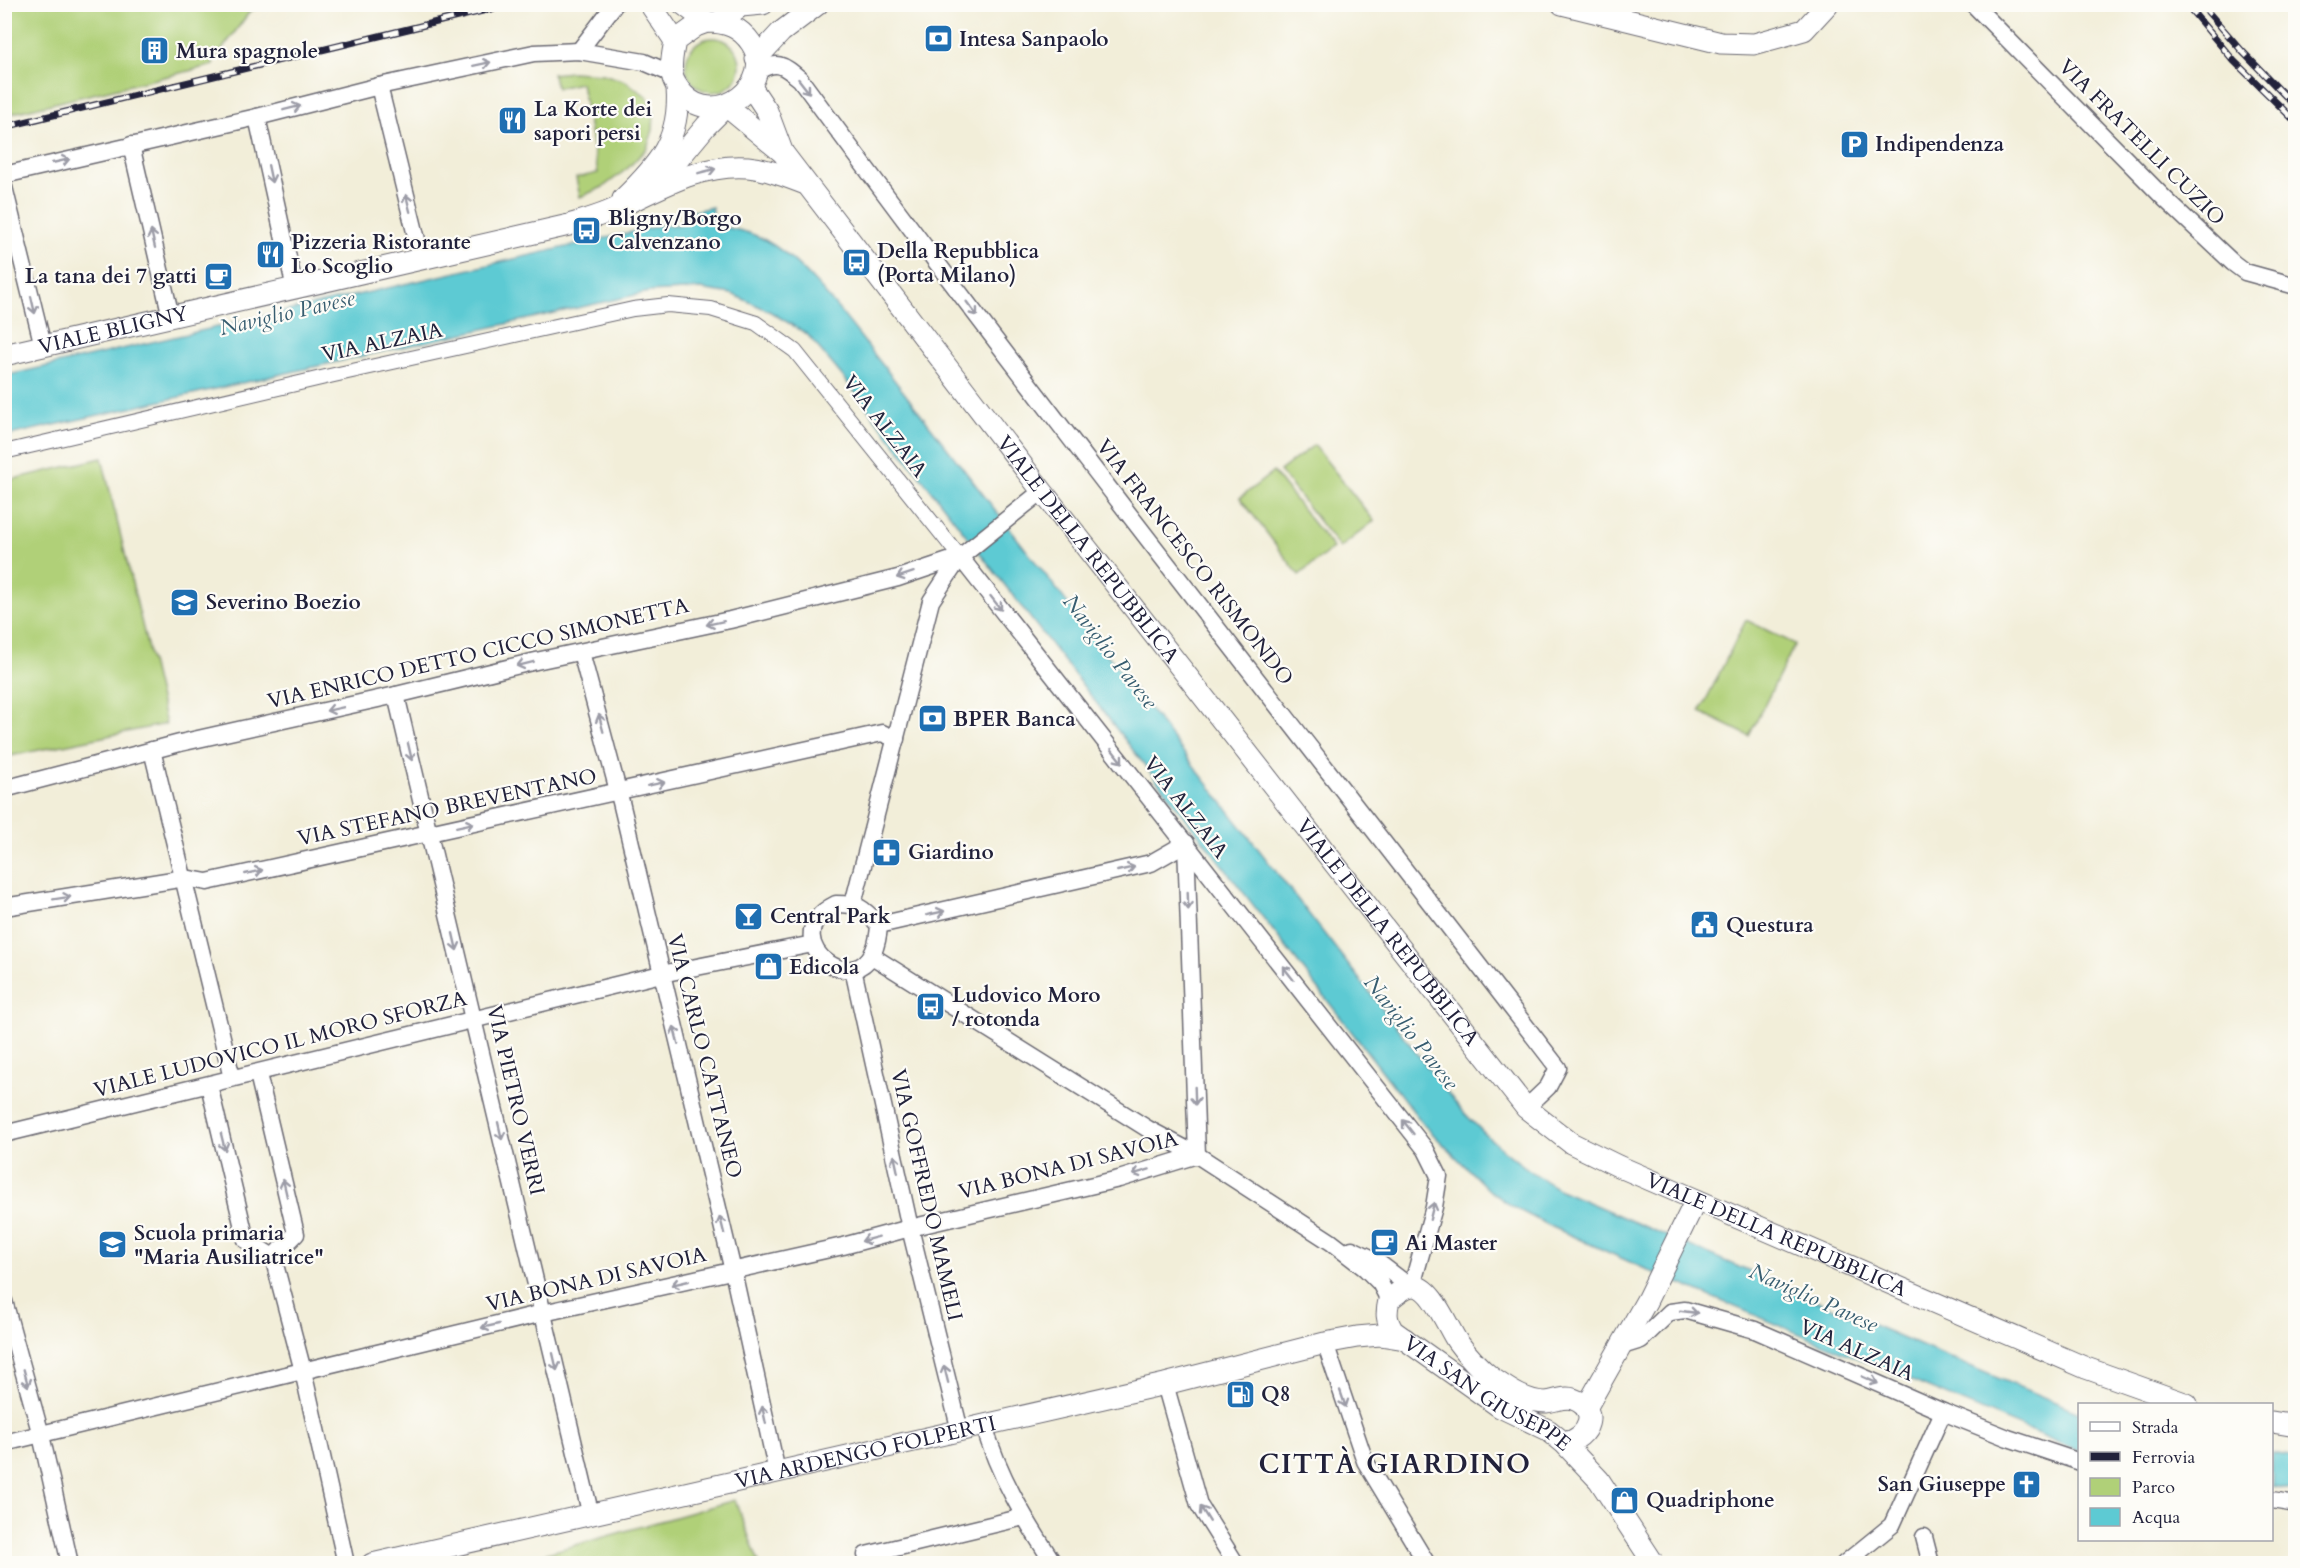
<svg xmlns="http://www.w3.org/2000/svg" width="2300" height="1568" font-family="Cardo,serif">
  <style>
    .green { fill: #b0d078; stroke: #69795a; stroke-width: 1.5 }
    .water { fill: #5dcad3; stroke: #407687; stroke-width: 1.5 }
    .lines { fill: none; stroke-linecap: round; stroke-linejoin: round }
    .pedestrian-casing { stroke: #6b6972; stroke-width: 16 }
    .minor-casing { stroke: #6b6972; stroke-width: 19 }
    .tertiary-casing { stroke: #6b6972; stroke-width: 23 }
    .pedestrian { stroke: #fff; stroke-width: 14 }
    .minor { stroke: #fff; stroke-width: 16 }
    .tertiary { stroke: #fff; stroke-width: 21 }
    .rail-casing { stroke: #22223b; stroke-width: 7 }
    .rail { stroke: #fdfcf7; stroke-width: 4.5; stroke-dasharray: 14; stroke-linecap: butt }
    .oneway { stroke: #9c9ca7 }
    .labels { text-anchor: middle; stroke-width: 4.5; stroke-linejoin: round; paint-order: stroke }
    .poi-label { font-size: 21px; font-weight: bold; fill: #22223b; stroke: #fdfcf7; text-anchor: start }
    .street-label { font-size: 21px; fill: #22223b; stroke: #fdfcf7 }
    .water-label { font-size: 22px; font-style: italic; fill: #375d70; stroke: #fdfcf7 }
    .district-label { font-size: 27px; font-weight: bold; letter-spacing: 1.5px; fill: #22223b; stroke: #fdfcf7 }
  </style>
  <rect width="100%" height="100%" fill="#fdfcf7"/>
  <filter id="ink" filterUnits="userSpaceOnUse"><feTurbulence type="fractalNoise" baseFrequency=".0167" numOctaves="2"/><feDisplacementMap in="SourceGraphic" scale="12" xChannelSelector="R" yChannelSelector="G"/><feConvolveMatrix kernelMatrix="1 2 1 2 8 2 1 2 1" color-interpolation-filters="sRGB"/></filter>
  <filter id="wash" filterUnits="userSpaceOnUse"><feTurbulence type="fractalNoise" baseFrequency=".008" numOctaves="4" result="noise"/><feDisplacementMap in="SourceGraphic" scale="24" xChannelSelector="R" yChannelSelector="G"/><feGaussianBlur stdDeviation="1.35" result="paint"/><feColorMatrix in="noise" values="0 0 0 0 0 0 0 0 0 0 0 0 0 0 0 0 0 1.4 0 .05"/><feComposite in="paint" operator="in"/></filter>
  <g filter="url(#wash)">
    <rect width="100%" height="100%" fill="#f2eed9"/>
    <g class="green">
      <path d="M4 5 5 4 270 5 251 10 213 62 214 65 5 115Z"/>
      <circle cx="713" cy="65" r="27"/>
      <path d="M572 72 603 74 625 81 646 96 654 112 653 130 647 148 628 168 603 187 580 197 576 178 598 173 581 83 557 88 552 74Z"/>
      <path d="M1314 445 1374 521 1340 548 1280 471Z"/>
      <path d="M102 458 166 724 5 757V481Z"/>
      <path d="M1273 472 1333 548 1299 575 1240 498Z"/>
      <path d="M1746 620 1795 644 1749 736 1700 712Z"/>
      <path d="M735 1500 759 1563H512Z"/>
    </g>
    <g class="water">
      <path d="M712 207V225C730 228 749 231 765 240 808 263 853 329 885 368L1454 1101C1485 1138 1518 1165 1560 1190L1945 1356 2079 1412V1451L1652 1272 1550 1226 1513 1207 1489 1190 1424 1125 844 378 807 334 769 311 732 294 700 289 649 292 5 436 4 376 658 226 690 224V212Z"/>
      <path d="M2272 1453 2295 1457V1490L2272 1486Z"/>
    </g>
  </g>
  <g filter="url(#ink)">
    <g class="lines">
      <defs>
        <path id="pedestrian" d="M4 452 334 375 633 309 668 305 711 309 756 323 795 351 960 557"/>
        <g id="minor">
          <path d="M1973 4 2165 199 2233 263 2245 272 2296 286"/>
          <path d="M579 51 615 4"/>
          <path d="M756 72C777 60 782 64 800 79 1046 414 1305 739 1558 1068L1548 1087 1526 1108"/>
          <path d="M379 86 422 260"/>
          <path d="M257 117 295 289"/>
          <path d="M131 145 171 317"/>
          <path d="M4 175 257 117 379 86 534 53 579 51 644 62 672 74"/>
          <path d="M4 187 43 346"/>
          <path d="M960 557 1426 1150 1439 1176 1434 1207 1412 1286"/>
          <path d="M581 652 621 802 733 1271 777 1472"/>
          <path d="M396 695 591 1516"/>
          <path d="M152 750 232 1078"/>
          <path d="M4 789 180 743 396 695 536 661 730 620 898 578 960 557"/>
          <path d="M836 904C860 904 863 908 879 925 874 1019 764 940 836 904Z"/>
          <path d="M853 904 931 601 960 557 1042 491"/>
          <path d="M4 907 185 878 207 882 882 733 896 739"/>
          <path d="M879 925 1151 863 1186 843"/>
          <path d="M872 956 1148 1129 1197 1155 1331 1242 1366 1269 1380 1283 1389 1300"/>
          <path d="M853 969 910 1228 960 1431"/>
          <path d="M258 1074 296 1234 273 1257"/>
          <path d="M209 1085 246 1240 273 1257 303 1371 346 1564"/>
          <path d="M4 1134 661 974 813 944"/>
          <path d="M1352 1249 1375 1260 1409 1286"/>
          <path d="M4 1301 41 1435 70 1564"/>
          <path d="M1325 1343 1365 1461 1427 1564"/>
          <path d="M1622 1346 1641 1340 1670 1312 1685 1310 1755 1330 1943 1412 2008 1438 2080 1462"/>
          <path d="M1165 1384 1199 1505 1236 1564"/>
          <path d="M984 1425C998 1475 1026 1521 1054 1564"/>
          <path d="M4 1443 543 1313 843 1246 910 1228 1119 1179 1197 1155 1186 843"/>
          <path d="M2272 1500 2296 1504"/>
          <path d="M1924 1537 1931 1564"/>
          <path d="M866 1555 1024 1517"/>
          <path d="M1844 1564 1892 1525 1943 1412"/>
        </g>
        <g id="tertiary">
          <path d="M650 4 675 41"/>
          <path d="M683 4 707 22"/>
          <path d="M1562 4 1721 43 1754 44 1804 30 1828 4"/>
          <path d="M707 22C726 22 740 27 751 43 778 84 715 130 683 94 678 88 673 82 672 74 670 63 673 52 675 41L696 26Z"/>
          <path d="M718 22 741 6 763 4"/>
          <path d="M756 59 781 32 818 4"/>
          <path d="M751 87 767 111 782 151"/>
          <path id="s1" d="M726 106 783 153 1042 491 1526 1108 1571 1143 1618 1166 2086 1368 2187 1404"/>
          <path d="M657 185 706 126 726 106"/>
          <path d="M623 199C659 164 681 139 677 88"/>
          <path id="s2" d="M4 355 569 225C582 221 596 217 608 212 654 192 697 163 748 167 768 169 787 177 806 184"/>
          <path d="M1586 1408 1647 1300 1696 1200"/>
          <path d="M2272 1422 2296 1426"/>
          <path id="s3" d="M1564 1443C1590 1439 1600 1408 1573 1399 1564 1396 1556 1401 1546 1402 1526 1402 1508 1389 1492 1378 1479 1368 1467 1355 1457 1341 1448 1328 1431 1284 1412 1286 1404 1287 1395 1295 1389 1300 1386 1313 1386 1320 1393 1331L1500 1407 1548 1430 1564 1443 1599 1480 1654 1564"/>
          <path id="s4" d="M372 1564 1165 1384 1325 1343 1357 1337 1380 1335 1405 1339"/>
        </g>
      </defs>
      <use href="#pedestrian" class="pedestrian-casing"/>
      <use href="#minor" class="minor-casing"/>
      <use href="#tertiary" class="tertiary-casing"/>
      <use href="#pedestrian" class="pedestrian"/>
      <use href="#minor" class="minor"/>
      <use href="#tertiary" class="tertiary"/>
      <defs>
        <g id="rail">
          <path d="M2186 4 2234 61 2296 122"/>
          <path d="M2201 4 2242 51 2296 107"/>
          <path d="M4 127 511 4"/>
        </g>
      </defs>
      <use href="#rail" class="rail-casing"/>
      <use href="#rail" class="rail"/>
    </g>
    <defs><path id="oneway-shaft" d="M-6 0H5M1.5-3L5.5 0L1.5 3" fill="none" stroke-width="1.6" stroke-linecap="round" stroke-linejoin="round" transform="scale(1.5)"/></defs>
    <g class="oneway">
      <use href="#oneway-shaft" transform="translate(482 64) rotate(-12)"/>
      <use href="#oneway-shaft" transform="translate(804 86) rotate(52)"/>
      <use href="#oneway-shaft" transform="translate(292 108) rotate(-14)"/>
      <use href="#oneway-shaft" transform="translate(61 161) rotate(-13)"/>
      <use href="#oneway-shaft" transform="translate(707 171) rotate(-14)"/>
      <use href="#oneway-shaft" transform="translate(270 174) rotate(78)"/>
      <use href="#oneway-shaft" transform="translate(408 203) rotate(-104)"/>
      <use href="#oneway-shaft" transform="translate(153 239) rotate(-103)"/>
      <use href="#oneway-shaft" transform="translate(33 305) rotate(77)"/>
      <use href="#oneway-shaft" transform="translate(972 309) rotate(53)"/>
      <use href="#oneway-shaft" transform="translate(905 575) rotate(162)"/>
      <use href="#oneway-shaft" transform="translate(996 603) rotate(52)"/>
      <use href="#oneway-shaft" transform="translate(715 623) rotate(168)"/>
      <use href="#oneway-shaft" transform="translate(525 664) rotate(166)"/>
      <use href="#oneway-shaft" transform="translate(335 709) rotate(168)"/>
      <use href="#oneway-shaft" transform="translate(601 723) rotate(-105)"/>
      <use href="#oneway-shaft" transform="translate(410 752) rotate(77)"/>
      <use href="#oneway-shaft" transform="translate(1117 756) rotate(52)"/>
      <use href="#oneway-shaft" transform="translate(656 784) rotate(-12)"/>
      <use href="#oneway-shaft" transform="translate(465 825) rotate(-12)"/>
      <use href="#oneway-shaft" transform="translate(1126 869) rotate(-13)"/>
      <use href="#oneway-shaft" transform="translate(254 872) rotate(-13)"/>
      <use href="#oneway-shaft" transform="translate(62 898) rotate(-9)"/>
      <use href="#oneway-shaft" transform="translate(1188 901) rotate(88)"/>
      <use href="#oneway-shaft" transform="translate(936 913) rotate(-13)"/>
      <use href="#oneway-shaft" transform="translate(455 942) rotate(77)"/>
      <use href="#oneway-shaft" transform="translate(1288 973) rotate(-128)"/>
      <use href="#oneway-shaft" transform="translate(676 1035) rotate(-104)"/>
      <use href="#oneway-shaft" transform="translate(1195 1096) rotate(88)"/>
      <use href="#oneway-shaft" transform="translate(1408 1127) rotate(-128)"/>
      <use href="#oneway-shaft" transform="translate(500 1131) rotate(77)"/>
      <use href="#oneway-shaft" transform="translate(223 1142) rotate(76)"/>
      <use href="#oneway-shaft" transform="translate(896 1164) rotate(-102)"/>
      <use href="#oneway-shaft" transform="translate(1141 1172) rotate(163)"/>
      <use href="#oneway-shaft" transform="translate(285 1188) rotate(-103)"/>
      <use href="#oneway-shaft" transform="translate(1432 1211) rotate(-76)"/>
      <use href="#oneway-shaft" transform="translate(722 1225) rotate(-104)"/>
      <use href="#oneway-shaft" transform="translate(870 1239) rotate(165)"/>
      <use href="#oneway-shaft" transform="translate(680 1283) rotate(167)"/>
      <use href="#oneway-shaft" transform="translate(1689 1312) rotate(8)"/>
      <use href="#oneway-shaft" transform="translate(490 1326) rotate(167)"/>
      <use href="#oneway-shaft" transform="translate(555 1362) rotate(77)"/>
      <use href="#oneway-shaft" transform="translate(946 1374) rotate(-104)"/>
      <use href="#oneway-shaft" transform="translate(26 1378) rotate(75)"/>
      <use href="#oneway-shaft" transform="translate(1870 1380) rotate(24)"/>
      <use href="#oneway-shaft" transform="translate(1343 1399) rotate(71)"/>
      <use href="#oneway-shaft" transform="translate(764 1415) rotate(-102)"/>
      <use href="#oneway-shaft" transform="translate(1205 1514) rotate(-122)"/>
    </g>
  </g>
  <defs>
    <symbol id="bank-square" viewBox="-11 -11 22 22"><rect x="-9" y="-9" width="18" height="18" rx="4" fill="#1f6fb2" stroke="#fdfcf7"/><path d="M-6-4H6V4H-6ZM0-2.3a2.3 2.3 0 1 0 0 4.6a2.3 2.3 0 1 0 0-4.6Z" fill="#fff"/></symbol>
    <symbol id="building-square" viewBox="-11 -11 22 22"><rect x="-9" y="-9" width="18" height="18" rx="4" fill="#1f6fb2" stroke="#fdfcf7"/><path d="M-4-6H4V6H1V3H-1V6H-4ZM-2.5-4.3h1.7v1.8h-1.7ZM.8-4.3h1.7v1.8H.8ZM-2.5-1h1.7V.8h-1.7ZM.8-1h1.7V.8H.8Z" fill="#fff"/></symbol>
    <symbol id="restaurant-square" viewBox="-11 -11 22 22"><rect x="-9" y="-9" width="18" height="18" rx="4" fill="#1f6fb2" stroke="#fdfcf7"/><path d="M-5-6h1v4h1v-4h1v4h1v-4h1v5L-1.5 .5V6h-2V.5L-5-1ZM5-6V6H3V1.5H1.5Q1.5-4 5-6Z" fill="#fff"/></symbol>
    <symbol id="parking-square" viewBox="-11 -11 22 22"><rect x="-9" y="-9" width="18" height="18" rx="4" fill="#1f6fb2" stroke="#fdfcf7"/><path d="M-3.5-5.5H1a3.5 3.5 0 0 1 0 7H-1V5.5H-3.5ZM-1-3.4V-.6H.8a1.4 1.4 0 0 0 0-2.8Z" fill="#fff"/></symbol>
    <symbol id="bus-square" viewBox="-11 -11 22 22"><rect x="-9" y="-9" width="18" height="18" rx="4" fill="#1f6fb2" stroke="#fdfcf7"/><path d="M-5-6H5V4H4V6H2V4H-2V6H-4V4H-5ZM-3.5-4V0h7V-4ZM-3.5 1.2v1.5H-2V1.2ZM2 1.2v1.5H3.5V1.2Z" fill="#fff"/></symbol>
    <symbol id="cafe-square" viewBox="-11 -11 22 22"><rect x="-9" y="-9" width="18" height="18" rx="4" fill="#1f6fb2" stroke="#fdfcf7"/><path d="M-5.5-4.5H6V0H3Q3 3.5 0 3.5H-2.5Q-5.5 3.5-5.5 0ZM3-3.2v2h1.7v-2ZM-6 4.5H4V6H-6Z" fill="#fff"/></symbol>
    <symbol id="school-square" viewBox="-11 -11 22 22"><rect x="-9" y="-9" width="18" height="18" rx="4" fill="#1f6fb2" stroke="#fdfcf7"/><path d="M0-5L7-2L0 1L-7-2ZM-4 1L0 2.5L4 1V4Q0 6-4 4Z" fill="#fff"/></symbol>
    <symbol id="pharmacy-square" viewBox="-11 -11 22 22"><rect x="-9" y="-9" width="18" height="18" rx="4" fill="#1f6fb2" stroke="#fdfcf7"/><path d="M-2-6h4v4h4v4h-4v4h-4v-4h-4v-4h4Z" fill="#fff"/></symbol>
    <symbol id="bar-square" viewBox="-11 -11 22 22"><rect x="-9" y="-9" width="18" height="18" rx="4" fill="#1f6fb2" stroke="#fdfcf7"/><path d="M-6-5H6L.8 .8V4.5H3.5V6h-7V4.5H-.8V.8Z" fill="#fff"/></symbol>
    <symbol id="civic-square" viewBox="-11 -11 22 22"><rect x="-9" y="-9" width="18" height="18" rx="4" fill="#1f6fb2" stroke="#fdfcf7"/><path d="M-.6-6.5H3V-4.5H.6V-3L4-1V1h2V6H-6V1h2V-1L-.6-3ZM-1.2 2.5V6h2.4V2.5Z" fill="#fff"/></symbol>
    <symbol id="shop-square" viewBox="-11 -11 22 22"><rect x="-9" y="-9" width="18" height="18" rx="4" fill="#1f6fb2" stroke="#fdfcf7"/><path d="M-5-2.5h2.3a2.7 3.5 0 0 1 5.4 0H5L5.5 6h-11ZM-1.5-2.5h3a1.5 2.3 0 0 0-3 0Z" fill="#fff"/></symbol>
    <symbol id="fuel-square" viewBox="-11 -11 22 22"><rect x="-9" y="-9" width="18" height="18" rx="4" fill="#1f6fb2" stroke="#fdfcf7"/><path d="M-5.5-6h7V0h2V4h1.3V-2.5L3-4.5l.8-.8L6-3V5H2.5V1h-1V6h-7ZM-4.2-4.7v3.2H.2V-4.7Z" fill="#fff"/></symbol>
    <symbol id="church-square" viewBox="-11 -11 22 22"><rect x="-9" y="-9" width="18" height="18" rx="4" fill="#1f6fb2" stroke="#fdfcf7"/><path d="M-1.2-6h2.4v3.5h3.3v2.4h-3.3V6h-2.4V-.1h-3.3v-2.4h3.3Z" fill="#fff"/></symbol>
  </defs>
  <g fill-rule="evenodd">
    <use href="#bank-square" x="922" y="22" width="33" height="33"/>
    <use href="#building-square" x="138" y="34" width="33" height="33"/>
    <use href="#restaurant-square" x="496" y="104" width="33" height="33"/>
    <use href="#parking-square" x="1838" y="128" width="33" height="33"/>
    <use href="#bus-square" x="570" y="214" width="33" height="33"/>
    <use href="#restaurant-square" x="254" y="238" width="33" height="33"/>
    <use href="#bus-square" x="840" y="246" width="33" height="33"/>
    <use href="#cafe-square" x="202" y="260" width="33" height="33"/>
    <use href="#school-square" x="168" y="586" width="33" height="33"/>
    <use href="#bank-square" x="916" y="702" width="33" height="33"/>
    <use href="#pharmacy-square" x="870" y="836" width="33" height="33"/>
    <use href="#bar-square" x="732" y="900" width="33" height="33"/>
    <use href="#civic-square" x="1688" y="908" width="33" height="33"/>
    <use href="#shop-square" x="752" y="950" width="33" height="33"/>
    <use href="#bus-square" x="914" y="990" width="33" height="33"/>
    <use href="#cafe-square" x="1368" y="1226" width="33" height="33"/>
    <use href="#school-square" x="96" y="1228" width="33" height="33"/>
    <use href="#fuel-square" x="1224" y="1378" width="33" height="33"/>
    <use href="#church-square" x="2010" y="1468" width="33" height="33"/>
    <use href="#shop-square" x="1608" y="1484" width="33" height="33"/>
  </g>
  <g class="labels">
    <g class="poi-label">
      <text x="959" y="46">Intesa Sanpaolo</text>
      <text x="176" y="58">Mura spagnole</text>
      <text x="534" y="116">La Korte dei<tspan x="534" dy="24">sapori persi</tspan></text>
      <text x="1875" y="151">Indipendenza</text>
      <text x="608" y="225">Bligny/Borgo<tspan x="608" dy="24">Calvenzano</tspan></text>
      <text x="291" y="249">Pizzeria Ristorante<tspan x="291" dy="24">Lo Scoglio</tspan></text>
      <text x="877" y="258">Della Repubblica<tspan x="877" dy="24">(Porta Milano)</tspan></text>
      <text x="197" y="283" text-anchor="end">La tana dei 7 gatti</text>
      <text x="206" y="609">Severino Boezio</text>
      <text x="953" y="726">BPER Banca</text>
      <text x="908" y="859">Giardino</text>
      <text x="770" y="923">Central Park</text>
      <text x="1726" y="932">Questura</text>
      <text x="789" y="974">Edicola</text>
      <text x="952" y="1002">Ludovico Moro<tspan x="952" dy="24">/ rotonda</tspan></text>
      <text x="134" y="1240">Scuola primaria<tspan x="134" dy="24">"Maria Ausiliatrice"</tspan></text>
      <text x="1405" y="1250">Ai Master</text>
      <text x="1261" y="1401">Q8</text>
      <text x="2006" y="1491" text-anchor="end">San Giuseppe</text>
      <text x="1646" y="1507">Quadriphone</text>
    </g>
    <g class="street-label">
      <text transform="translate(2142 142) rotate(45)" y="7">VIA FRATELLI CUZIO</text>
      <text dy="7" stroke="none"><textPath href="#s2" startOffset="112">VIALE BLIGNY</textPath></text>
      <text transform="translate(382 342) rotate(-12)" y="7">VIA ALZAIA</text>
      <text transform="translate(885 426) rotate(52)" y="7">VIA ALZAIA</text>
      <text dy="7" stroke="none"><textPath href="#s1" startOffset="574">VIALE DELLA REPUBBLICA</textPath></text>
      <text transform="translate(1195 562) rotate(52)" y="7">VIA FRANCESCO RISMONDO</text>
      <text transform="translate(478 653) rotate(-13)" y="7">VIA ENRICO DETTO CICCO SIMONETTA</text>
      <text transform="translate(447 807) rotate(-12)" y="7">VIA STEFANO BREVENTANO</text>
      <text transform="translate(1186 807) rotate(52)" y="7">VIA ALZAIA</text>
      <text dy="7" stroke="none"><textPath href="#s1" startOffset="1060">VIALE DELLA REPUBBLICA</textPath></text>
      <text transform="translate(280 1044) rotate(-14)" y="7">VIALE LUDOVICO IL MORO SFORZA</text>
      <text transform="translate(705 1056) rotate(76)" y="7">VIA CARLO CATTANEO</text>
      <text transform="translate(516 1100) rotate(77)" y="7">VIA PIETRO VERRI</text>
      <text transform="translate(1068 1165) rotate(-14)" y="7">VIA BONA DI SAVOIA</text>
      <text transform="translate(927 1195) rotate(77)" y="7">VIA GOFFREDO MAMELI</text>
      <text dy="7" stroke="none"><textPath href="#s1" startOffset="1566">VIALE DELLA REPUBBLICA</textPath></text>
      <text transform="translate(596 1279) rotate(-13)" y="7">VIA BONA DI SAVOIA</text>
      <text transform="translate(1857 1350) rotate(24)" y="7">VIA ALZAIA</text>
      <text dy="7" stroke="none"><textPath href="#s3" startOffset="450">VIA SAN GIUSEPPE</textPath></text>
      <text dy="7" stroke="none"><textPath href="#s4" startOffset="506">VIA ARDENGO FOLPERTI</textPath></text>
    </g>
    <g class="water-label">
      <text transform="translate(287 312) rotate(-13)" y="8">Naviglio Pavese</text>
      <text transform="translate(1111 651) rotate(52)" y="8">Naviglio Pavese</text>
      <text transform="translate(1412 1032) rotate(52)" y="8">Naviglio Pavese</text>
      <text transform="translate(1814 1297) rotate(24)" y="8">Naviglio Pavese</text>
    </g>
    <g class="district-label">
      <text x="1395" y="1473">CITTÀ GIARDINO</text>
    </g>
  </g>
  <rect width="2300" height="1568" fill="none" stroke="#fdfcf7" stroke-width="24"/>
  <rect x="2078" y="1403" width="195" height="138" fill="#fdfcf7" stroke="#a5a5ac" stroke-width="1.5"/>
  <rect x="2090" y="1422" width="30" height="9" fill="#ffffff" stroke="#a5a5ac" stroke-width="1.5"/>
  <text x="2132" y="1433" font-size="18" fill="#22223b">Strada</text>
  <rect x="2090" y="1452" width="30" height="9" fill="#22223b" stroke="#a5a5ac" stroke-width="1.5"/>
  <text x="2132" y="1463" font-size="18" fill="#22223b">Ferrovia</text>
  <rect x="2090" y="1478" width="30" height="18" fill="#b0d078" stroke="#a5a5ac" stroke-width="1.5"/>
  <text x="2132" y="1493" font-size="18" fill="#22223b">Parco</text>
  <rect x="2090" y="1508" width="30" height="18" fill="#5dcad3" stroke="#a5a5ac" stroke-width="1.5"/>
  <text x="2132" y="1523" font-size="18" fill="#22223b">Acqua</text>
</svg>
